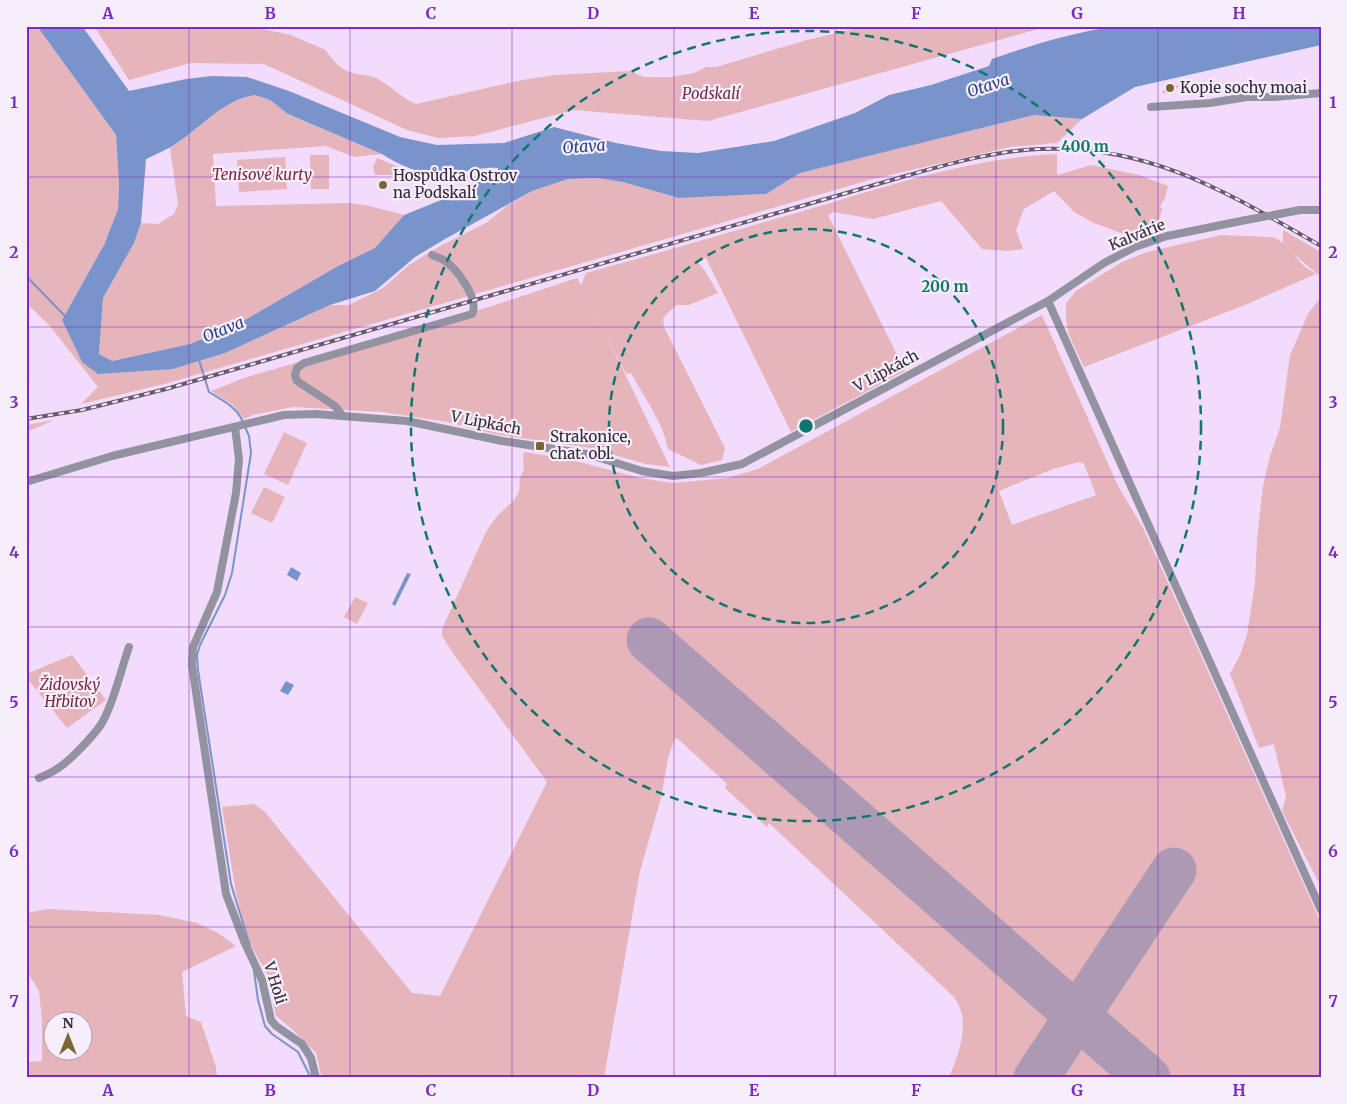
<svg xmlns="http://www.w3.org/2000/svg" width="1347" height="1104" font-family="Merriweather,serif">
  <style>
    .green { fill: #e6b4bb; fill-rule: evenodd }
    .water { fill: #7994ca; fill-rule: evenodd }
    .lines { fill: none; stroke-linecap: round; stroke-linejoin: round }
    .stream { stroke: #7994ca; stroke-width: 2 }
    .runway { stroke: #ac9ab4; stroke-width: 45 }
    .minor { stroke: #9392a1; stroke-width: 8 }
    .rail-casing { stroke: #675a6d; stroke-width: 4 }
    .rail { stroke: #f7eefb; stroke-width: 2; stroke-dasharray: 5.5; stroke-linecap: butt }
    .minor-bridge { stroke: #9392a1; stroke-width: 8 }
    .grid { fill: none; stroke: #7b2cbf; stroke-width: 1; stroke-opacity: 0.55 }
    .ring { fill: none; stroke: #0f766e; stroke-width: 2.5; stroke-dasharray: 9 6 }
    .poi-dot { fill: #7b6535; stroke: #f7eefb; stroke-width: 2 }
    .labels { text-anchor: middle; stroke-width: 4.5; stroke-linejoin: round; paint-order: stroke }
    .poi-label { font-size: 15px; fill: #322936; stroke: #f7eefb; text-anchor: start }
    .park-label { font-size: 15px; font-style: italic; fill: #7a263c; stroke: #f7eefb }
    .street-label { font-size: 15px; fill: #322936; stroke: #f7eefb }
    .water-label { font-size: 16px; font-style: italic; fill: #264486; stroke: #f7eefb }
    .centre { fill: #0f766e; stroke: #f7eefb; stroke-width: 2.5 }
    .ring-label { font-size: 15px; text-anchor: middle; font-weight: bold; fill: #0f766e; stroke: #f7eefb; stroke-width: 4.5; stroke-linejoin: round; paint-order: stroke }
    .neatline { fill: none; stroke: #7b2cbf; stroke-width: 2 }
    .grid-label { font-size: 16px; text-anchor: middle; font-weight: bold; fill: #7b2cbf }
  </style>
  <rect width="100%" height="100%" fill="#f2dbfb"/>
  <g class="green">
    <path d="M26 26H37L116 135 119 185 118 209 104 245 62 320 82 362 173 369 225 353 330 305H349L383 288 409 265 440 246 486 223 508 205 532 191 568 179 597 178 623 182 679 198 766 194 800 173 1034 115 1082 119 1057 143 1010 147 873 179 164 384 81 404 98 387 49 325 26 303Z"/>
    <path d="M94 26H249L291 35 326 50C328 55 340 68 345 70 354 75 366 74 376 78 389 84 403 99 416 104L522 80 555 75 630 71 644 77H672L694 73 706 67H716L807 40 866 26H1049L708 121 574 110 475 136 438 138 407 130 264 64 191 63 129 80Z"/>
    <path d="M1172 84 1179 86 1170 94 1162 93 1166 86Z"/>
    <path d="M255 95 270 100 288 114 382 154 354 157 326 146 213 154 216 206 348 203 365 205 404 215 375 248 338 266 238 324 190 344 112 361 99 354 103 298 134 243 141 223 158 224 174 214 178 204 170 148C199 131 220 101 255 95Z"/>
    <path d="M1057 154V175L1091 165 1139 175 1168 186 1165 198 1160 206 1162 209 1158 224 1134 238 1094 223 1074 212 1054 191 1024 209 1016 230 1023 249 1008 251 982 249 941 201 873 219 833 212 828 215 905 371 791 432 706 258 697 261 705 271 718 293 689 305H676L663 318 664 327 725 448 722 460 701 465 668 449C663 422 644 397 631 373L626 374 596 314 670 467 646 464 590 448 494 434 447 422 382 412 293 407 253 415 244 419 233 405 211 391 244 378 489 307 577 278 581 285 586 273C667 251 747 227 827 204 900 182 980 157 1057 154Z"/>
    <path d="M310 155H329V189H311Z"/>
    <path d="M285 157 287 189 239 192 237 160Z"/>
    <path d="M377 158 399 167 400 173 398 175H375L373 167Z"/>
    <path d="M1283 230 1321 252V277L1291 252 1305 267 1316 274 1245 305 1084 367 1069 335 1066 320V303L1076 291 1122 262 1147 252 1221 235 1271 237 1276 238 1283 243Z"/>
    <path d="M1321 297V887L1282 811 1286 797 1274 744 1259 748 1230 674 1240 655 1247 634 1255 583 1257 540 1263 486 1270 456 1280 428 1290 355 1308 314Z"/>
    <path d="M1042 315 1118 486 1143 528 1171 589 1321 923V1078H949C959 1052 972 1022 954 997L769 823 767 827 725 788 727 784 677 738 674 740 668 758 661 798 640 871 604 1078H322L316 1053 291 1028 276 1016 267 973 247 939 236 893 222 807 254 804 265 812 412 993 440 996 547 782 455 656 442 636V629L486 532C489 528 491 523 495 519 505 506 524 498 519 480L524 469 523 456 524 452 572 460 640 478 672 483 728 478 758 469ZM1079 462 1084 464 1096 495 1012 525 999 491 1053 469Z"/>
    <path d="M54 420 29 431 26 432V425Z"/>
    <path d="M284 432 307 443 288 485 264 474Z"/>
    <path d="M264 487 285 497 272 523 251 513Z"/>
    <path d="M355 597 368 603 357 624 344 617Z"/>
    <path d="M72 655 106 700 67 728 26 677V674Z"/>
    <path d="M48 909 159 915 197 923 218 933 236 946 182 972 186 1016 201 1022 216 1067 217 1078H26V1062L42 1061V1020L39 991 26 970V913ZM52 1022H82V1052H52Z"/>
  </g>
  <g class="water">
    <path d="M37 26H82L129 91 186 79 212 76 247 77 289 91 400 137 437 145 504 143 554 127 616 143 661 151 698 153 774 141 855 113 889 95 931 85 989 66 992 59C1032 45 1074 32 1117 26H1321V45L1135 87 1082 119 1034 115 800 173 766 194 679 198 623 182 597 178 568 179 532 191 445 239 415 257 375 291 330 305 225 353 173 369 98 374 82 362 62 320 104 245 118 209 119 185 116 135ZM255 95 270 100 288 114 382 154C401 166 425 177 448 174 464 172 481 167 498 168V172L451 196 404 215 375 248 338 266 238 324 190 344 112 361 99 354 103 298 134 243 141 223 146 159C156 154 167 150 177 143 203 126 223 100 255 95Z"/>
    <path d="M291 567 301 573 297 581 287 575Z"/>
    <path d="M407 573 411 574 395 606 392 604Z"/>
    <path d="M286 681 294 685 288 695 280 691Z"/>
  </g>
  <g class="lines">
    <g class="stream">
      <path d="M26 276 66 317"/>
      <path d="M199 360 209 392C222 400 237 407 243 422"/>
      <path d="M245 427 249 436 251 453 232 573 225 595 200 645 197 655 198 670 231 884 250 946"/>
      <path d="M254 971 258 1000 265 1026 272 1034 298 1052 311 1078"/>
    </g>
    <g class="runway">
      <path d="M649 640 1148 1078"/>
      <path d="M1036 1078 1174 870"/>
    </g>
    <g class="minor">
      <path d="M1151 107 1210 103 1247 97H1274L1321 93"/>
      <path d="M1279 214 1300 210H1321"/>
      <path d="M1048 301 1321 910"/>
      <path d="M342 415 335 406 297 381 295 375 297 368 304 363 472 314C480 299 456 268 444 260 441 258 436 257 432 255"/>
      <path d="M235 427 239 459 236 493 217 592 193 647 192 665 226 894 244 941 262 980 271 1020 276 1026 302 1044 311 1058 316 1078"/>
      <path d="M26 482 112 456 284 415 316 414 407 421 502 441 587 454 642 471 673 476 701 473 742 464 1048 301 1104 263 1135 247 1167 236 1246 220"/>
      <path d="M39 778C56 771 64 765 77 752 86 743 95 734 102 723 115 700 120 672 129 647"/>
    </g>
    <defs>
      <path id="rail" d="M26 419 82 410 166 389 909 175C952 163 994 151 1039 149 1150 144 1228 193 1321 246"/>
    </defs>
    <use href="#rail" class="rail-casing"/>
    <use href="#rail" class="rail"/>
    <path class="minor-bridge" d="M1246 220 1279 214"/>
  </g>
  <path class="grid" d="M189 26V1078M350 26V1078M512 26V1078M674 26V1078M835 26V1078M996 26V1078M1158 26V1078M26 177H1321M26 327H1321M26 477H1321M26 627H1321M26 777H1321M26 927H1321"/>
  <g class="ring">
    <circle cx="806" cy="426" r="197"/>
    <circle cx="806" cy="426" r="395"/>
  </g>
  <g class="poi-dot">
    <circle cx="1170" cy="88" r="5"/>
    <circle cx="383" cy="185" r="5"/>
    <rect x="535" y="441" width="10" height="10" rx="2.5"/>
  </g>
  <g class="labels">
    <g class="poi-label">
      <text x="1180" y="93">Kopie sochy moai</text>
      <text x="393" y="181">Hospůdka Ostrov<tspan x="393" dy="17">na Podskalí</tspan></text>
      <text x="550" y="442">Strakonice,<tspan x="550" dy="17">chat. obl.</tspan></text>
    </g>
    <g class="park-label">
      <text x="711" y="99">Podskalí</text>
      <text x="262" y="180">Tenisové kurty</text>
      <text x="70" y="690">Židovský<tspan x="70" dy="17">Hřbitov</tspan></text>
    </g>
    <g class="street-label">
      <text transform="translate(1137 235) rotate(-22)" y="5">Kalvárie</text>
      <text transform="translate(886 371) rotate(-28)" y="5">V Lipkách</text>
      <text transform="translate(486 423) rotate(11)" y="5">V Lipkách</text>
      <text transform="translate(275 983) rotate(73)" y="5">V Holi</text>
    </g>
    <g class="water-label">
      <text transform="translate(988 85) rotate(-18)" y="6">Otava</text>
      <text transform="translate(584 146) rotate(-4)" y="6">Otava</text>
      <text transform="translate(223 329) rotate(-22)" y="6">Otava</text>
    </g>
  </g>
  <circle cx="806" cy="426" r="8" class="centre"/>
  <g class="ring-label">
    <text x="1085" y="152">400 m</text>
    <text x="945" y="292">200 m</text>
  </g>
  <rect width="1347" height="1104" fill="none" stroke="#f7eefb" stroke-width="55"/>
  <g transform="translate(68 1036)"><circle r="24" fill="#f7eefb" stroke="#a89fac"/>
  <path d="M0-4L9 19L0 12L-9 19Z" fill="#7b6535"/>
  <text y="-8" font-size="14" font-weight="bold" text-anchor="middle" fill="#322936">N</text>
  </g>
  <rect x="28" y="28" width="1292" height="1048" class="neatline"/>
  <g class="grid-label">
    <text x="108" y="19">A</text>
    <text x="270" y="19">B</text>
    <text x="431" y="19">C</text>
    <text x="593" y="19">D</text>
    <text x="754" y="19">E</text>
    <text x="916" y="19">F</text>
    <text x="1077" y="19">G</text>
    <text x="1239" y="19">H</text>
    <text x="14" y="108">1</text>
    <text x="1333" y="108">1</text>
    <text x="14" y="258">2</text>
    <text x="1333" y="258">2</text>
    <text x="14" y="408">3</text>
    <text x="1333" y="408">3</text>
    <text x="14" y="558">4</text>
    <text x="1333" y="558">4</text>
    <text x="14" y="708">5</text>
    <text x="1333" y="708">5</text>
    <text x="14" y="857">6</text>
    <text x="1333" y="857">6</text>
    <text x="14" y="1007">7</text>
    <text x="1333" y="1007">7</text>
    <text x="108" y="1096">A</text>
    <text x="270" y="1096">B</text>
    <text x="431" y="1096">C</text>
    <text x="593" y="1096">D</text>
    <text x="754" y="1096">E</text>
    <text x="916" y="1096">F</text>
    <text x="1077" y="1096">G</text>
    <text x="1239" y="1096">H</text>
  </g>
</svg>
